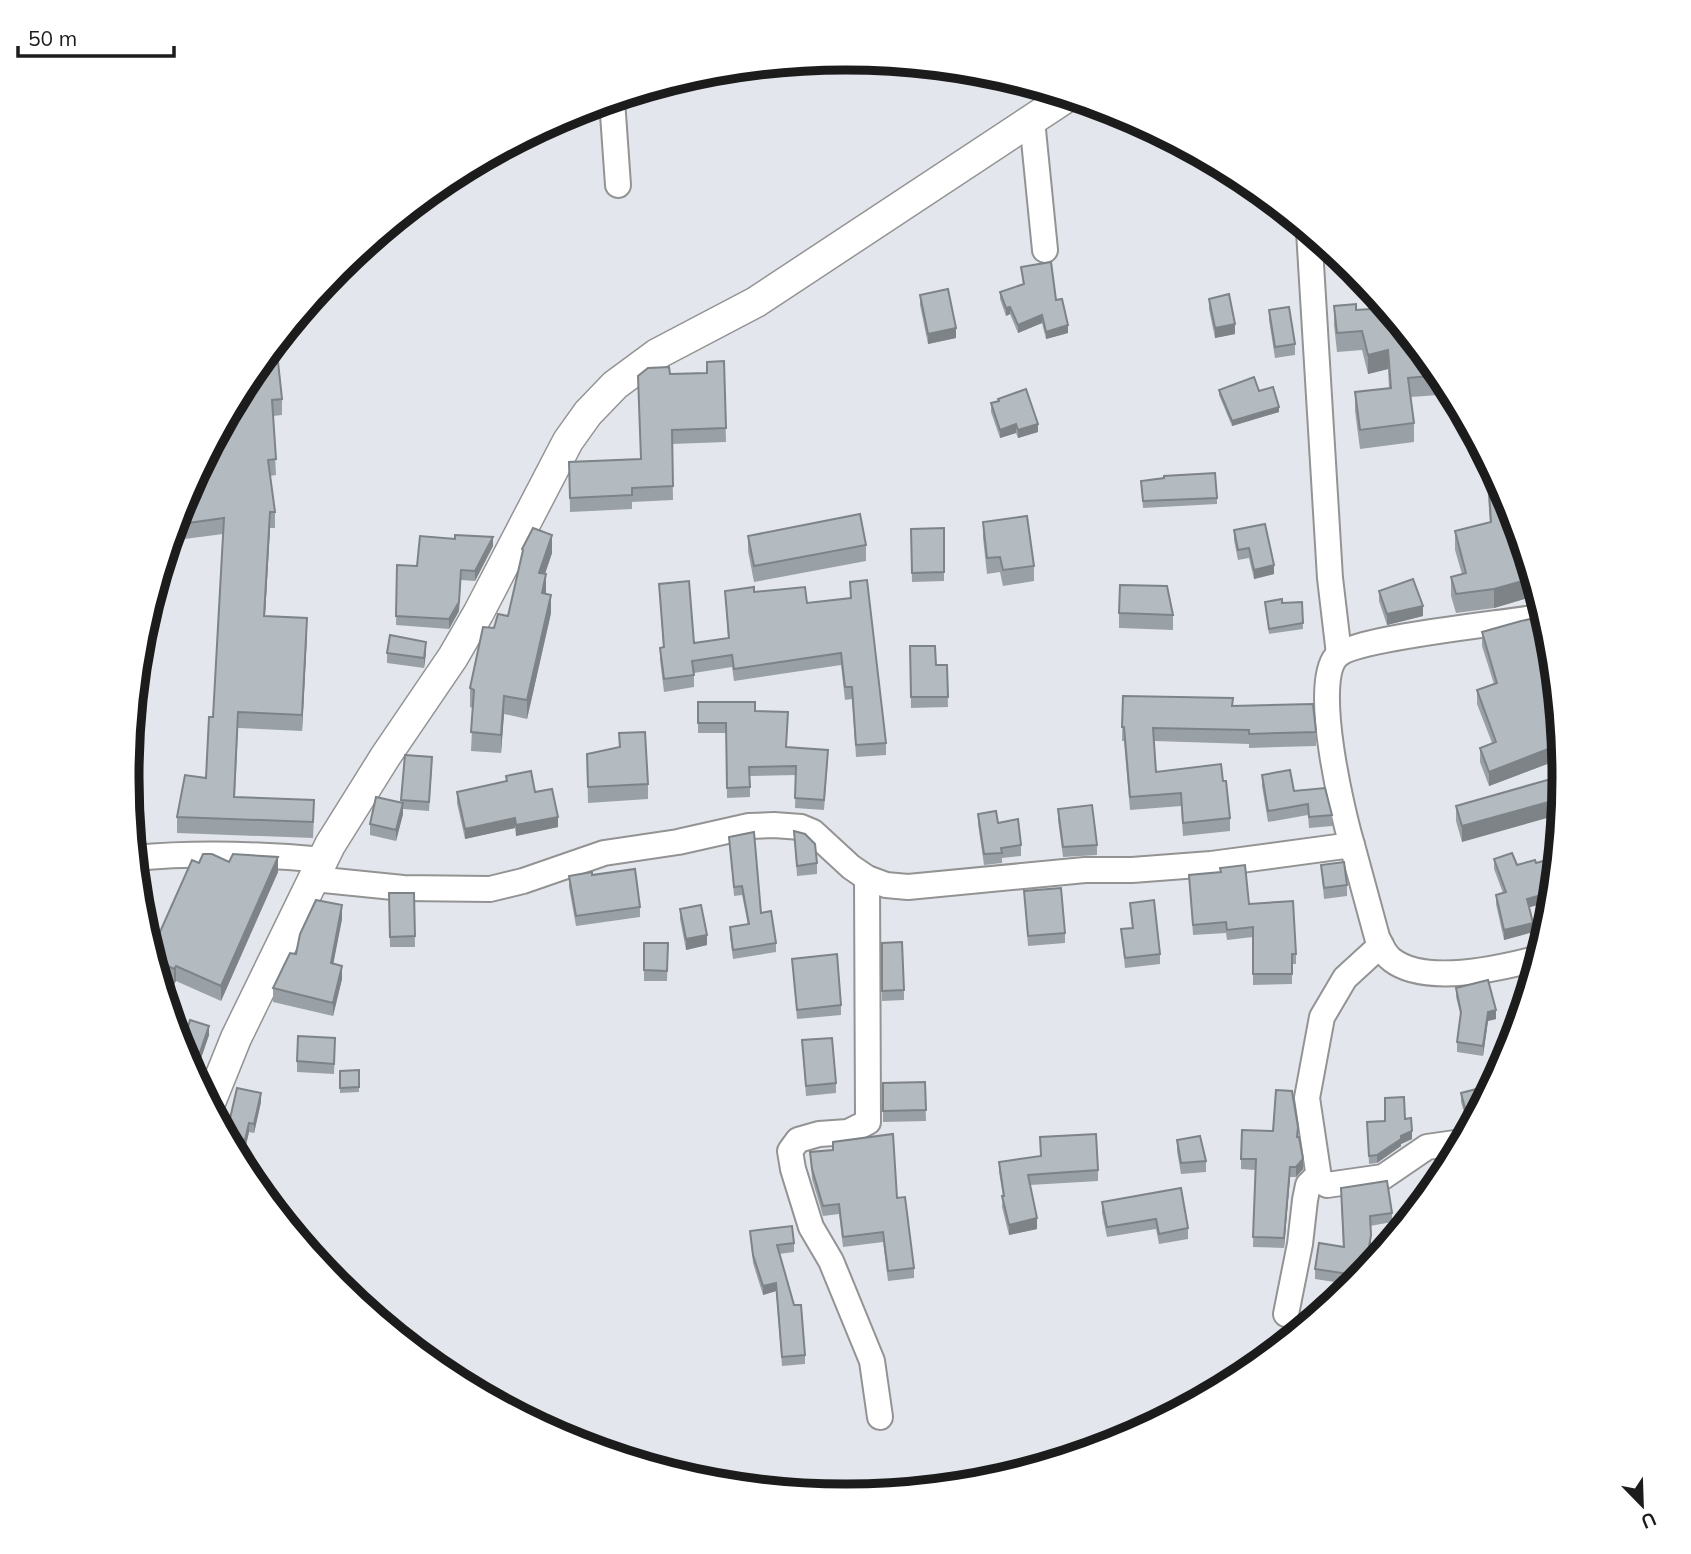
<svg xmlns="http://www.w3.org/2000/svg" width="1691" height="1554" font-family="Mulish,sans-serif">
  <style>
    .lines { fill: none; stroke-linecap: round; stroke-linejoin: round }
    .minor-casing { stroke: #939393; stroke-width: 28 }
    .tertiary-casing { stroke: #939393; stroke-width: 33 }
    .minor { stroke: #fff; stroke-width: 24 }
    .tertiary { stroke: #fff; stroke-width: 30 }
    .wall { fill: #9aa1a6 }
    .shaded-wall { fill: #7d8387 }
    .building { fill: #b3bbc1; stroke: #7d8387; stroke-width: 2 }
    .rim { fill: none; stroke: #1c1c1c; stroke-width: 9 }
  </style>
  <rect width="100%" height="100%" fill="#e3e7ed"/>
  <g class="lines">
    <defs>
      <g id="minor">
        <path d="M612 100 618 185"/>
        <path d="M1032 120 1045 250"/>
        <path d="M1309 231 1330 578 1339 654"/>
        <path d="M1352 845C1342 811 1312 684 1336 657 1353 637 1510 623 1545 616"/>
        <path d="M134 858C199 852 259 854 324 860"/>
        <path d="M867 878 868 1122 848 1132 819 1134 798 1140 790 1151 793 1169 811 1227 831 1261 872 1361 880 1417"/>
        <path d="M314 879 403 888 490 889 523 881 604 853 678 842 749 826 774 825 801 827 813 832 851 867 867 878 886 885 908 887 1085 870H1132L1211 864 1352 845 1377 937C1381 945 1384 954 1392 960 1426 986 1501 968 1539 958"/>
        <path d="M1381 945 1345 978 1322 1017 1307 1098 1319 1178 1322 1182 1327 1185 1383 1177 1427 1147 1462 1142"/>
        <path d="M1286 1314 1300 1244 1305 1200 1308 1185 1318 1175"/>
      </g>
      <path id="tertiary" d="M209 1105 236 1038 330 845 385 757 453 657 479 612 568 441 588 413 615 385 657 354 756 302 1068 96"/>
    </defs>
    <use href="#minor" class="minor-casing"/>
    <use href="#tertiary" class="tertiary-casing"/>
    <use href="#minor" class="minor"/>
    <use href="#tertiary" class="tertiary"/>
  </g>
  <g class="wall">
    <path d="M1021 267 1056 300 1068 333 1046 339 1042 323 1018 333 1010 314 1006 316 1000 299V292L1023 284Z"/>
    <path d="M920 295 956 338 928 344 920 305Z"/>
    <path d="M1209 299 1235 334 1215 338 1209 309Z"/>
    <path d="M1334 306 1356 310 1387 308 1444 378 1452 394 1411 397 1414 423V442L1360 449 1355 411V392L1389 388 1388 369 1368 374 1362 350 1337 352 1334 325Z"/>
    <path d="M1269 310 1295 344V355L1275 358 1269 320Z"/>
    <path d="M724 361 726 442 672 444 673 500 632 502V509L570 512 569 462 640 459 670 374 707 373Z"/>
    <path d="M248 377 282 399V415L273 416 276 475 270 476 275 512V528H270L265 616 307 634 302 731 238 728 235 797 314 816 313 838 177 833V817L206 778 213 717 223 534 169 541 181 501Z"/>
    <path d="M1219 390 1259 391 1279 412 1232 426 1219 395Z"/>
    <path d="M998 399 1038 432 1018 438 1016 433 1000 438 991 412V403L998 401Z"/>
    <path d="M1485 455 1510 502 1538 595 1494 608 1456 613 1451 596V577L1462 574 1455 550V531L1490 523Z"/>
    <path d="M1164 478 1217 498V504L1143 508 1141 481Z"/>
    <path d="M983 522 1034 566V581L1003 586 1000 572 987 574 983 538Z"/>
    <path d="M944 528V581L912 582 911 529Z"/>
    <path d="M1234 530 1274 574 1254 579 1249 558 1238 560 1234 540Z"/>
    <path d="M748 536 866 545V561L754 582 748 551Z"/>
    <path d="M493 546 475 581 461 580 459 611 449 629 396 625 397 565 417 566Z"/>
    <path d="M522 549 552 553 545 574 546 594 551 613 527 719 504 714 501 753 471 751 473 708 470 707V688L494 628 508 616 522 557Z"/>
    <path d="M850 582 886 743V755L856 757 852 699 845 700 841 665 734 681 732 667 694 673V687L664 692 660 660V648L663 647 659 584 694 643 728 638 725 591 754 592 807 603 850 598Z"/>
    <path d="M1379 591 1423 616 1387 625 1379 601Z"/>
    <path d="M1265 602H1302L1303 629 1269 634Z"/>
    <path d="M1119 613 1173 615V630L1119 628Z"/>
    <path d="M1482 632 1551 637 1563 758 1489 786 1480 762V748L1492 743 1477 704V690L1494 684 1482 646Z"/>
    <path d="M910 646 936 665H947L948 707 911 708Z"/>
    <path d="M387 653H426L424 668 387 663Z"/>
    <path d="M1123 696 1232 706 1316 732V746L1249 748V744L1154 741 1156 772 1230 818V831L1183 836 1181 806 1130 810 1124 741H1122Z"/>
    <path d="M698 702 755 711 786 747 828 759 824 810 795 808 796 775 750 776V797L727 798 726 733H698Z"/>
    <path d="M619 733 648 784V799L588 803 587 754 619 747Z"/>
    <path d="M405 755 432 766 429 811 403 809V814L396 841 370 835V824L401 803Z"/>
    <path d="M1262 775 1294 791 1332 815V826L1309 828 1308 815 1268 822 1262 786Z"/>
    <path d="M1565 775 1462 842 1456 821V806Z"/>
    <path d="M506 776 535 792 558 827 516 836 515 828 465 839 457 803V792L506 782Z"/>
    <path d="M1058 809 1097 845V855L1063 857 1058 820Z"/>
    <path d="M978 814 998 823 1021 845V856L1002 858V863L984 865 978 824Z"/>
    <path d="M794 831 817 863V874L797 876Z"/>
    <path d="M729 837 761 913 776 943V952L733 959 730 936V927L748 925 742 895 734 896Z"/>
    <path d="M1494 859 1517 865 1536 863 1549 865 1556 864 1552 901 1529 907 1533 932 1504 940 1496 904V895L1503 893 1494 869Z"/>
    <path d="M229 862 278 872 221 1001 176 981 174 984 158 977 151 952 199 863Z"/>
    <path d="M1321 865 1347 885V896L1324 899Z"/>
    <path d="M592 875 640 907V917L576 926 569 887V876Z"/>
    <path d="M1189 875 1249 904 1296 954V964H1292V984L1253 985V937L1227 940 1226 933 1193 935Z"/>
    <path d="M1024 891 1065 933V943L1028 946Z"/>
    <path d="M389 893H414L415 947H390Z"/>
    <path d="M1130 903 1160 954V964L1125 968 1121 929 1132 928Z"/>
    <path d="M680 909 707 945 686 950 680 919Z"/>
    <path d="M342 919 333 963 342 979 333 1016 273 1002V988L296 954Z"/>
    <path d="M644 943H668L667 981H644Z"/>
    <path d="M882 943 904 990V1000L882 1001Z"/>
    <path d="M792 959 841 1005V1015L797 1019Z"/>
    <path d="M1456 988 1496 1019 1488 1021 1483 1056 1457 1052V1042L1461 1017 1456 997Z"/>
    <path d="M186 1034 209 1035 199 1064 194 1062Z"/>
    <path d="M802 1040 836 1083V1093L806 1096Z"/>
    <path d="M335 1048 334 1074 297 1072V1061Z"/>
    <path d="M359 1070V1092L340 1093V1071Z"/>
    <path d="M925 1082 926 1121 883 1122V1083Z"/>
    <path d="M1461 1093 1484 1102 1469 1130 1461 1102Z"/>
    <path d="M261 1102 254 1133 249 1132 245 1149 231 1146 226 1136Z"/>
    <path d="M1405 1119 1412 1139 1401 1144V1146L1377 1163 1369 1164 1367 1122Z"/>
    <path d="M1040 1137 1098 1170V1181L1030 1185 1037 1229 1009 1235 1002 1207 1003 1196 999 1172V1162L1040 1156Z"/>
    <path d="M1298 1137 1303 1169 1296 1177H1290L1284 1248 1253 1247 1255 1170 1241 1169V1159Z"/>
    <path d="M1177 1140 1206 1161V1172L1181 1174 1177 1151Z"/>
    <path d="M833 1142 897 1198 914 1268V1278L888 1281 883 1242 843 1247 839 1214 823 1216 812 1179 810 1152 833 1150Z"/>
    <path d="M1341 1198 1392 1213V1222L1370 1226 1371 1245 1367 1270 1354 1285 1315 1279V1269L1343 1247Z"/>
    <path d="M1102 1202 1188 1228V1239L1159 1244 1156 1229 1107 1237 1102 1213Z"/>
    <path d="M750 1231 794 1243V1252L779 1254 805 1355V1364L782 1366 776 1291 763 1295 753 1263Z"/>
  </g>
  <g class="shaded-wall">
    <path d="M1010 307V314L1006 316V308Z"/>
    <path d="M1042 315V323L1018 333V325Z"/>
    <path d="M1235 324V334L1215 338V328Z"/>
    <path d="M1068 325V333L1046 339V332Z"/>
    <path d="M956 328V338L928 344V334Z"/>
    <path d="M1388 350V369L1368 374V355Z"/>
    <path d="M1279 407V412L1232 426V421Z"/>
    <path d="M1016 424V433L1000 438V430Z"/>
    <path d="M1038 424V432L1018 438V430Z"/>
    <path d="M270 512V528L264 632V616Z"/>
    <path d="M552 535V553L539 591V573Z"/>
    <path d="M493 537V546L475 581V571Z"/>
    <path d="M1274 565V574L1254 579V570Z"/>
    <path d="M461 570 459 611 449 629V619Z"/>
    <path d="M546 574V593L542 612V593Z"/>
    <path d="M1533 578 1538 595 1494 608V589Z"/>
    <path d="M551 595V613L527 719V700Z"/>
    <path d="M1423 606V616L1387 625V614Z"/>
    <path d="M307 618V634L302 731V715Z"/>
    <path d="M426 642V653L424 668V658Z"/>
    <path d="M504 696V714L501 753V735Z"/>
    <path d="M1561 744 1563 758 1489 786V772Z"/>
    <path d="M1563 798 1561 814 1462 842V826Z"/>
    <path d="M403 803V814L396 841V830Z"/>
    <path d="M558 817V827L516 836V825Z"/>
    <path d="M515 818V828L465 839V829Z"/>
    <path d="M278 857V872L221 1001V986Z"/>
    <path d="M1553 892 1552 901 1527 908V899Z"/>
    <path d="M342 905V919L331 976V963Z"/>
    <path d="M1533 923V932L1504 940V930Z"/>
    <path d="M707 935V945L686 950V939Z"/>
    <path d="M176 966V981L174 984V969Z"/>
    <path d="M342 966V979L333 1016V1003Z"/>
    <path d="M1496 1010V1019L1488 1021 1483 1056V1046L1488 1012Z"/>
    <path d="M209 1026V1035L199 1064V1055Z"/>
    <path d="M194 1053V1062L191 1071 190 1068Z"/>
    <path d="M261 1093V1102L254 1133V1124Z"/>
    <path d="M249 1123V1132L245 1149V1140Z"/>
    <path d="M1412 1131V1139L1401 1144V1146L1377 1163V1155L1401 1136Z"/>
    <path d="M1303 1159V1169L1296 1177V1167Z"/>
    <path d="M1290 1167V1177L1284 1248V1238Z"/>
    <path d="M1037 1218V1229L1009 1235V1225Z"/>
    <path d="M1371 1235V1245L1367 1270 1365 1272Z"/>
    <path d="M776 1283V1291L763 1295V1286Z"/>
  </g>
  <g class="building">
    <path d="M1051 262 1056 300 1062 299 1068 325 1046 332 1042 315 1018 325 1010 307 1006 308 1000 292 1024 284 1021 267Z"/>
    <path d="M948 289 956 328 928 334 920 295Z"/>
    <path d="M1229 294 1235 324 1215 328 1209 299Z"/>
    <path d="M1356 304V310L1387 308 1442 375 1408 378 1414 423 1360 430 1355 392 1391 388 1388 350 1368 355 1362 331 1337 333 1334 306Z"/>
    <path d="M1289 307 1295 344 1275 347 1269 310Z"/>
    <path d="M276 343 282 399 272 400 276 459 268 460 275 512H270L264 616 307 618 302 715 238 712 234 797 314 800 313 822 177 817 185 775 206 778 209 717H213L224 518 174 525 181 501 248 377Z"/>
    <path d="M724 361 726 428 672 430 673 486 632 488V495L570 498 569 462 641 459 638 376 648 368 669 367 670 374 707 373V362Z"/>
    <path d="M1254 377 1259 391 1273 387 1279 407 1232 421 1219 390Z"/>
    <path d="M1026 389 1038 424 1018 430 1016 424 1000 430 991 403 999 401 998 399Z"/>
    <path d="M1487 458 1510 502 1533 578 1494 589 1456 594 1451 577 1466 573 1455 531 1491 522Z"/>
    <path d="M1215 473 1217 498 1143 501 1141 481 1164 478V476Z"/>
    <path d="M860 514 866 545 754 566 748 536Z"/>
    <path d="M1027 516 1034 566 1003 570 1000 557 987 558 983 522Z"/>
    <path d="M1265 524 1274 565 1254 570 1249 548 1238 550 1234 530Z"/>
    <path d="M533 528 552 535 539 573 546 574 542 593 551 595 527 700 504 696 501 735 471 732 474 690 470 688 483 627 494 628 498 614 508 616 523 550 522 549Z"/>
    <path d="M944 528V572L912 573 911 529Z"/>
    <path d="M455 535 493 537 475 571 461 570 459 602 449 619 396 616 397 565 417 566 420 536 455 539Z"/>
    <path d="M1413 579 1423 606 1387 614 1379 591Z"/>
    <path d="M867 580 886 743 856 745 852 687H845L841 653 734 669 732 655 692 661 694 675 664 679 660 648 664 647 659 584 689 581 694 643 729 638 725 591 754 587V592L805 587 807 603 851 598 850 582Z"/>
    <path d="M1120 585 1167 586 1173 615 1119 613Z"/>
    <path d="M1282 599V603L1302 602 1303 623 1269 629 1265 602Z"/>
    <path d="M1545 616 1551 637 1561 744 1489 772 1480 748 1496 742 1477 690 1497 683 1482 632 1521 621Z"/>
    <path d="M390 635 426 642 424 658 387 653Z"/>
    <path d="M910 646H935L936 665H947L948 697H911Z"/>
    <path d="M1123 696 1233 698 1232 706 1313 704 1316 732 1249 734V730L1153 728 1156 772 1221 764 1223 781H1226L1230 818 1183 823 1181 793 1130 797 1124 727H1122Z"/>
    <path d="M698 702H755V711L788 712 786 747 828 750 824 800 795 798 796 766 749 767 750 787 727 788 726 723H698Z"/>
    <path d="M645 732 648 784 588 787 587 754 620 747 619 733Z"/>
    <path d="M405 755 432 757 429 802 401 800Z"/>
    <path d="M1290 770 1294 791 1325 788 1332 815 1309 817 1308 804 1268 811 1262 775Z"/>
    <path d="M531 771 535 792 552 789 558 817 516 825 515 818 465 829 457 792 507 781 506 776Z"/>
    <path d="M1565 775 1563 798 1462 826 1456 806Z"/>
    <path d="M376 797 403 803 396 830 370 824Z"/>
    <path d="M1092 805 1097 845 1063 847 1058 809Z"/>
    <path d="M996 811 998 823 1018 819 1021 845 1001 848 1002 853 984 854 978 814Z"/>
    <path d="M794 831 805 834 815 844 817 863 797 866Z"/>
    <path d="M754 832 761 913 771 911 776 943 733 950 730 927 749 924 742 886 734 887 729 837Z"/>
    <path d="M1512 853 1517 865 1535 860 1536 863 1547 860 1549 865 1556 864 1553 892 1527 899 1533 923 1504 930 1496 895 1506 892 1494 859Z"/>
    <path d="M203 854H212L229 862 233 854 278 857 221 986 176 966 174 969 153 959 151 952 192 860 199 863Z"/>
    <path d="M134 856 147 857 150 951 140 917Z"/>
    <path d="M1344 862 1347 885 1324 888 1321 865Z"/>
    <path d="M1245 865 1249 904 1293 901 1296 954H1292V974H1253V927L1227 930 1226 922 1193 925 1189 875 1221 872 1220 868Z"/>
    <path d="M635 869 640 907 576 916 569 876 592 872V875Z"/>
    <path d="M1061 888 1065 933 1028 936 1024 891Z"/>
    <path d="M389 893H414L415 936 390 937Z"/>
    <path d="M316 900 342 905 331 963 342 966 333 1003 273 988 290 953 296 954 300 934Z"/>
    <path d="M1154 900 1160 954 1125 958 1121 929 1133 928 1130 903Z"/>
    <path d="M701 905 707 935 686 939 680 909Z"/>
    <path d="M902 942 904 990 882 991V943Z"/>
    <path d="M644 943H668L667 971 644 970Z"/>
    <path d="M837 954 841 1005 797 1010 792 959Z"/>
    <path d="M1488 980 1496 1010 1488 1012 1483 1046 1457 1042 1461 1012 1456 988Z"/>
    <path d="M190 1020 209 1026 199 1055 194 1053 190 1068 181 1052 174 1030 186 1034Z"/>
    <path d="M298 1036 335 1038 334 1064 297 1061Z"/>
    <path d="M832 1038 836 1083 806 1086 802 1040Z"/>
    <path d="M359 1070V1087L340 1088V1071Z"/>
    <path d="M925 1082 926 1110 883 1111V1083Z"/>
    <path d="M237 1088 261 1093 254 1124 249 1123 245 1140 226 1136Z"/>
    <path d="M1480 1088 1484 1102 1471 1124 1468 1120 1461 1093Z"/>
    <path d="M1276 1090 1292 1091 1298 1127 1297 1137H1299L1303 1159 1296 1167H1290L1284 1238 1253 1237 1256 1159H1241L1242 1130 1273 1131Z"/>
    <path d="M1404 1097 1405 1119 1411 1118 1412 1131 1401 1136V1139L1377 1155 1369 1156 1367 1122 1385 1121V1098Z"/>
    <path d="M893 1134 897 1198 905 1197 914 1268 888 1271 883 1232 843 1237 839 1204 823 1206 812 1169 810 1152 833 1150V1142Z"/>
    <path d="M1096 1134 1098 1170 1028 1175 1037 1218 1009 1225 1002 1196H1004L999 1162 1041 1156 1040 1137Z"/>
    <path d="M1200 1136 1206 1161 1181 1163 1177 1140Z"/>
    <path d="M1387 1181 1392 1213 1370 1216 1371 1235 1365 1272 1362 1276 1315 1269 1319 1243 1344 1247 1341 1188Z"/>
    <path d="M1181 1188 1188 1228 1159 1234 1156 1219 1107 1227 1102 1202Z"/>
    <path d="M792 1226 794 1243 777 1245 794 1305H801L805 1355 782 1357 776 1283 763 1286 753 1255 750 1231Z"/>
  </g>
  <path d="M0 0H1691V1554H0ZM845 70H846A706 706 0 0 1 1552 776V778A706 706 0 0 1 846 1484H845A706 706 0 0 1 139 778V776A706 706 0 0 1 845 70Z" fill="#fff" fill-rule="evenodd"/>
  <path class="rim" d="M845 70H846A706 706 0 0 1 1552 776V778A706 706 0 0 1 846 1484H845A706 706 0 0 1 139 778V776A706 706 0 0 1 845 70Z"/>
  <g transform="translate(1642 1505) rotate(157)" stroke="#ffffff" stroke-width="5" paint-order="stroke">
  <path d="M0-5L12 26L0 18L-12 26Z" fill="#1c1c1c"/>
  <text y="-10" font-size="19" font-weight="bold" text-anchor="middle" fill="#1c1c1c">U</text>
  </g>
  <path d="M18 46v10h156v-10" fill="none" stroke="#1c1c1c" stroke-width="3.5"/>
  <text x="28" y="46" font-size="21" fill="#1c1c1c" stroke="#ffffff" stroke-width="5" paint-order="stroke">50 m</text>
</svg>
